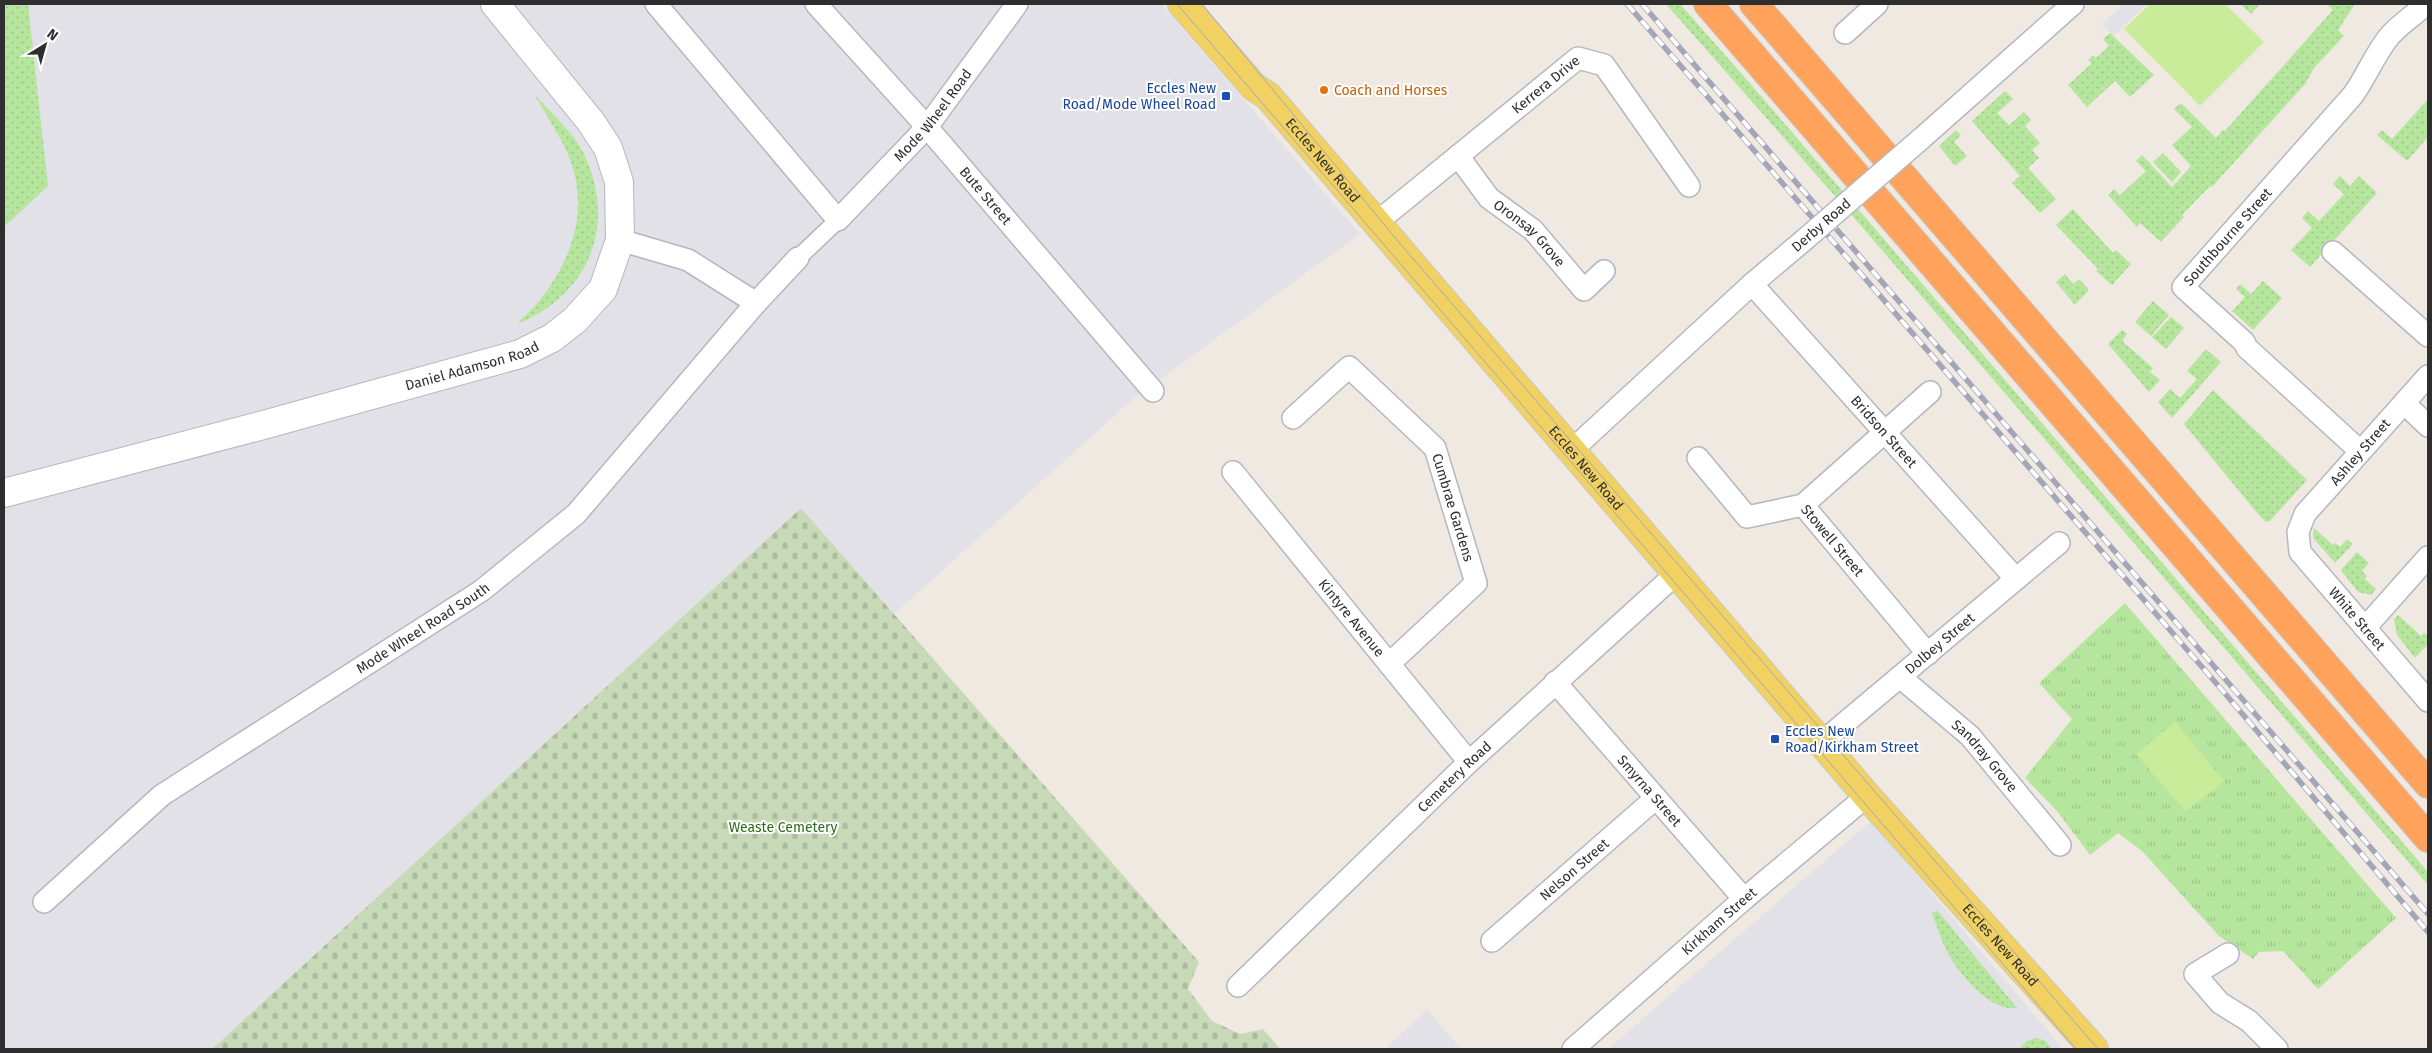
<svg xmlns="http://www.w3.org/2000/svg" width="2432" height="1053" font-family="'Fira Sans',sans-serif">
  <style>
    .industrial { fill: #e3e1e8 }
    .grass { fill: url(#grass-dots) }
    .cemetery { fill: url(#cemetery-stones) }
    .park { fill: url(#park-tufts) }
    .pitch { fill: #c9ec9a }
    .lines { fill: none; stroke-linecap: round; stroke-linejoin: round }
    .pedestrian-casing { stroke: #b4b7c1; stroke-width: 19 }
    .minor-casing { stroke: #b4b7c1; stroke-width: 24 }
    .tertiary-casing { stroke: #b4b7c1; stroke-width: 30 }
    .primary-casing { stroke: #c9c9c9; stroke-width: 30 }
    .motorway-casing { stroke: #c9c9c9; stroke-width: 30 }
    .pedestrian { stroke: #fff; stroke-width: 16 }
    .minor { stroke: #fff; stroke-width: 21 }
    .tertiary { stroke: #fff; stroke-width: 28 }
    .primary { stroke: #f2d163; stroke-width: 28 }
    .motorway { stroke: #ffa35c; stroke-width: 28 }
    .tram { stroke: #a3a6b8; stroke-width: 1 }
    .rail-casing { stroke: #a3a6b8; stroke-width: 5.5 }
    .rail { stroke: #fff; stroke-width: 4; stroke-dasharray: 11; stroke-linecap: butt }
    .minor-bridge-casing { stroke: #b4b7c1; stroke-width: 24; stroke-linecap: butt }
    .minor-bridge { stroke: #fff; stroke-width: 21 }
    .food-dot { fill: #e8710a; stroke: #fff; stroke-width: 2 }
    .transit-dot { fill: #1a4fb4; stroke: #fff; stroke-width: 2 }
    .labels { text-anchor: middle; stroke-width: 4; stroke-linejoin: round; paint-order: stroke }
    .street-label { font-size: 14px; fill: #2e2e2e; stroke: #fff }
    .transit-label { font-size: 14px; fill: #164399; stroke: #fff; text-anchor: end }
    .food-label { font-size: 14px; fill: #c56008; stroke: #fff; text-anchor: start }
    .park-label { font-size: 14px; fill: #2c6e1b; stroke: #fff }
  </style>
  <defs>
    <pattern id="grass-dots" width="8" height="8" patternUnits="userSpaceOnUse" patternTransform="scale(1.25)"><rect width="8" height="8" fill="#b6e59e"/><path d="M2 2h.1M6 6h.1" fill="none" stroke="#9dc588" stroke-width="1.8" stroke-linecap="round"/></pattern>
    <pattern id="cemetery-stones" width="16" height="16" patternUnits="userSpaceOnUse" patternTransform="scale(1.25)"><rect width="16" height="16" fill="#c8d9b8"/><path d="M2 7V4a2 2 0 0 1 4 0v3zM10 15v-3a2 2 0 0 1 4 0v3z" fill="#acbb9e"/></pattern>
    <pattern id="park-tufts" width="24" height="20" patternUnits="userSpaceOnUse" patternTransform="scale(1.25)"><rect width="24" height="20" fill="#b6e59e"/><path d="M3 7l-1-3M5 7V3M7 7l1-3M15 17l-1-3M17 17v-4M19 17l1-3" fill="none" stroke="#9dc588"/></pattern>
  </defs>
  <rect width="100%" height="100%" fill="#efe9e1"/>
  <g class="industrial">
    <path d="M4 4H1161L1360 234 1134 398 894 614 801 508 212 1049H4Z"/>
    <path d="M2124 4H2147L2113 36 2102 24Z"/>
    <path d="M1871 821 2063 1049H1608Z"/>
    <path d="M1427 1010 1461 1049H1385Z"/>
  </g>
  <g class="grass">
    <path d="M4 4H28L48 186 4 227Z"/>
    <path d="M1666 4H1680L1741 73 2428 872V885L1856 220Z"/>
    <path d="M2240 4H2260L2251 14Z"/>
    <path d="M2327 4H2355L2338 30 2344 36 2314 68 2305 84 2212 187 2210 186 2182 215 2184 217 2161 242 2140 223 2137 227 2108 195 2114 189 2120 195 2146 171 2136 161 2142 155 2172 187 2191 166 2172 145 2192 127 2174 109 2181 103 2216 138 2223 130 2225 131 2333 10Z"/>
    <path d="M2110 33 2154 75 2130 97 2115 81 2087 107 2068 85 2092 63 2088 60 2093 55 2096 58 2109 46 2103 39Z"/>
    <path d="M2005 91 2013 99 1997 113 2009 125 2024 112 2031 120 2025 126 2040 143 2032 150 2039 158 2028 168 2056 199 2040 213 2012 183 2020 176 1972 121Z"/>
    <path d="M534 94C550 112 572 131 583 152 618 223 590 295 517 324 526 314 536 306 543 296 574 255 589 207 569 157 560 135 546 115 534 94Z"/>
    <path d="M2428 99V137L2407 161 2377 135 2382 130 2392 139Z"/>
    <path d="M1956 130 1961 135 1954 142 1967 156 1955 166 1939 146Z"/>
    <path d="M2163 153 2181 172 2172 182 2153 162Z"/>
    <path d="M2340 176 2350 186 2359 176 2377 193 2310 267 2291 250 2312 228 2302 218 2308 211 2319 221 2344 194 2333 184Z"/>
    <path d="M2073 209 2113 253 2116 250 2131 264 2112 285 2096 271 2098 269 2056 225Z"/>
    <path d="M2065 274 2073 284 2079 279 2089 290 2075 305 2056 282Z"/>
    <path d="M2263 281 2282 298 2253 330 2232 311 2245 297 2236 289 2240 284 2251 294Z"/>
    <path d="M2153 301 2169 315 2151 336 2135 322Z"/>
    <path d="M2171 317 2184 328 2166 349 2152 337Z"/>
    <path d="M2122 330 2127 334 2122 341 2153 368 2150 372 2160 380 2149 392 2108 344Z"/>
    <path d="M2206 349 2221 362 2172 418 2158 402 2170 389 2180 398 2197 379 2187 371Z"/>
    <path d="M2213 390 2307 480 2270 521 2266 522 2258 514 2184 424Z"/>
    <path d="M2314 528 2333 545 2335 543 2340 547 2347 539 2353 544 2335 563 2313 538Z"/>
    <path d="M2357 552 2369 563 2362 571 2367 576 2365 579 2376 589 2371 595 2358 592 2341 570Z"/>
    <path d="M2398 615 2421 636 2424 633 2428 635V644L2415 658 2397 635 2394 620Z"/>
    <path d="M1937 910 2017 1008C1991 1012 1962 977 1950 957 1942 944 1938 928 1932 914Z"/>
    <path d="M2036 1038 2044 1040 2052 1049H2022L2020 1047 2027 1041Z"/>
  </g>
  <path class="cemetery" d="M801 508 1199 962 1188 989 1212 1021 1240 1034 1263 1029 1280 1049H212Z"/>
  <path class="park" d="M2125 603 2396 918 2318 989 2283 951 2259 952 2253 959 2219 936 2142 851 2118 833 2090 855 2057 811 2025 778 2072 719 2039 683Z"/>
  <g class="pitch">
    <path d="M2150 4H2225L2264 42 2200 106 2124 29Z"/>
    <path d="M2175 722 2225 782 2185 811 2136 754Z"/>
  </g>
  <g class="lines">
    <defs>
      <path id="pedestrian" d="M798 258 838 220"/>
      <g id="minor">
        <path id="s1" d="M656 4 838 220 927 127 1017 4"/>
        <path id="s2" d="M816 4 927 127 1153 391"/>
        <path d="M1845 33 1877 4"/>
        <path d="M1922 138 2073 4"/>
        <path id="s3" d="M1458 156 1489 198 1533 230 1584 290 1604 271"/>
        <path id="s4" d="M1376 223 1578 58 1604 65 1689 186"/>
        <path d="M620 240 688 260 756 303"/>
        <path d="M2333 252 2428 336"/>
        <path id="s5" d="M1752 284 2016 579"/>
        <path id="s6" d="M2428 376 2305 514 2298 532 2300 552 2428 701"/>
        <path d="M2404 403 2428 426"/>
        <path id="s7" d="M1293 418 1349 367 1435 448 1476 583 1389 664"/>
        <path d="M1572 450 1752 284 1803 241"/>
        <path id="s8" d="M2360 451 2247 348 2244 342 2183 287 2353 95C2366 77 2374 56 2388 38 2398 25 2414 16 2426 4"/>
        <path id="s9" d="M1698 458 1747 517 1803 505 1928 654"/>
        <path id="s10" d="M1233 472 1469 762"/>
        <path d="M1803 505 1930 392"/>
        <path d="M2365 628 2428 557"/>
        <path id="s11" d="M1900 677 1970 736 2060 845"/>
        <path id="s12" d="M1555 682 1744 899"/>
        <path id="s13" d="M1821 743 2059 543"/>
        <path id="s14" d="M44 902 162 795 481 591 576 514 756 303 798 258"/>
        <path id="s15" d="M1492 941 1656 798"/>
        <path d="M2228 954 2195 974 2220 1003 2249 1021 2277 1049"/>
        <path id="s16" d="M1238 986 1469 762 1677 573"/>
        <path id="s17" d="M1573 1049 1744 899 1867 796"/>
      </g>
      <g id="tertiary">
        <path id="s18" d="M4 493 267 424 520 354 552 338 575 320 603 289 620 240 619 182 608 148 591 122 495 4"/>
      </g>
      <g id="primary">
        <path id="s19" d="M1182 4 1254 87 1268 96 1867 796 2094 1049"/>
      </g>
      <g id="motorway">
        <path d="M1708 4 2428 838"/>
        <path d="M1754 4 2428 784"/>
      </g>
    </defs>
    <use href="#pedestrian" class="pedestrian-casing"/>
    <use href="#minor" class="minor-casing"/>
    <use href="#tertiary" class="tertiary-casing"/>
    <use href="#primary" class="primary-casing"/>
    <use href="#motorway" class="motorway-casing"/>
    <use href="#pedestrian" class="pedestrian"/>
    <use href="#minor" class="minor"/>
    <use href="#tertiary" class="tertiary"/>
    <use href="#primary" class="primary"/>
    <use href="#motorway" class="motorway"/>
    <g class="tram">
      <path d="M1177 4 2076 1049"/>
      <path d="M1202 4 1402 246 2098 1049"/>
    </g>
    <defs>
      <g id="rail">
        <path d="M1627 4 2222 690 2428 932"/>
        <path d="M1642 4 2428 914"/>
      </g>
    </defs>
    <use href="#rail" class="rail-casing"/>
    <use href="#rail" class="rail"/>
    <defs>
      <path id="minor-bridge" d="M1803 241 1922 138"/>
    </defs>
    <use href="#minor-bridge" class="minor-bridge-casing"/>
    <use href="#minor-bridge" class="minor-bridge"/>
  </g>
  <circle class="food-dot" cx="1324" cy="90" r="5"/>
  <g class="transit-dot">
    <rect x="1221" y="91" width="10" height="10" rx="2.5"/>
    <rect x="1770" y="734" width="10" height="10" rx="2.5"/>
  </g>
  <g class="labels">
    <g class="street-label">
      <text dy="5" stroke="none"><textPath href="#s4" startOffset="219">Kerrera Drive</textPath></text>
      <text dy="5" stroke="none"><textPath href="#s1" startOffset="424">Mode Wheel Road</textPath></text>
      <text dy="5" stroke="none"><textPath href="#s19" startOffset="211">Eccles New Road</textPath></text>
      <text dy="5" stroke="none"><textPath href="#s2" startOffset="256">Bute Street</textPath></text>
      <text transform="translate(1821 225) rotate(-41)" y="5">Derby Road</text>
      <text dy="5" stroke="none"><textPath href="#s3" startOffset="106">Oronsay Grove</textPath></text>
      <text dy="5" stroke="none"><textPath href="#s8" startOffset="309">Southbourne Street</textPath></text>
      <text dy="5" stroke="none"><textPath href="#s18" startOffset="485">Daniel Adamson Road</textPath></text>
      <text dy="5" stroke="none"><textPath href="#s5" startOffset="198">Bridson Street</textPath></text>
      <text transform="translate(2360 452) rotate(-49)" y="5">Ashley Street</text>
      <text dy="5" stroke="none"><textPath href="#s19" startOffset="616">Eccles New Road</textPath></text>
      <text dy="5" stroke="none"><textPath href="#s7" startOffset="256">Cumbrae Gardens</textPath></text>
      <text dy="5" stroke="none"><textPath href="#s9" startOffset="180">Stowell Street</textPath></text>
      <text dy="5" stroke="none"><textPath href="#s10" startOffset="188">Kintyre Avenue</textPath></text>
      <text dy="5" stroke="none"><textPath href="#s6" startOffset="312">White Street</textPath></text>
      <text dy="5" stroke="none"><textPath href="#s14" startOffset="469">Mode Wheel Road South</textPath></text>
      <text dy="5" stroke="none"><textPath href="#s13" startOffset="155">Dolbey Street</textPath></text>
      <text dy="5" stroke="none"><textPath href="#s11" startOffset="116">Sandray Grove</textPath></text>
      <text dy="5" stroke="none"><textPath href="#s16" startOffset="301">Cemetery Road</textPath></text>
      <text dy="5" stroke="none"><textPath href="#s12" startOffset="144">Smyrna Street</textPath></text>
      <text dy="5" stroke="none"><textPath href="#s15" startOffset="109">Nelson Street</textPath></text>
      <text dy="5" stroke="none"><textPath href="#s17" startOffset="194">Kirkham Street</textPath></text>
      <text dy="5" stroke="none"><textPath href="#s19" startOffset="1248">Eccles New Road</textPath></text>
    </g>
    <g class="transit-label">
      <text x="1216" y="93">Eccles New<tspan x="1216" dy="16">Road/Mode Wheel Road</tspan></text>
      <text x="1785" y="736" text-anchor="start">Eccles New<tspan x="1785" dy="16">Road/Kirkham Street</tspan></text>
    </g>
    <g class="food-label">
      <text x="1334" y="95">Coach and Horses</text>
    </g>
    <g class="park-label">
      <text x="783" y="832">Weaste Cemetery</text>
    </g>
  </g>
  <rect width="2432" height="1053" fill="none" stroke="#2e2e2e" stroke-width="10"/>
  <g transform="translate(45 45) rotate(37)" stroke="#ffffff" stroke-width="4" paint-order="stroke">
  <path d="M0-4L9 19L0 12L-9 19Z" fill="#2e2e2e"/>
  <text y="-8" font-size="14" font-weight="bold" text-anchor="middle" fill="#2e2e2e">N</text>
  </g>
</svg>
